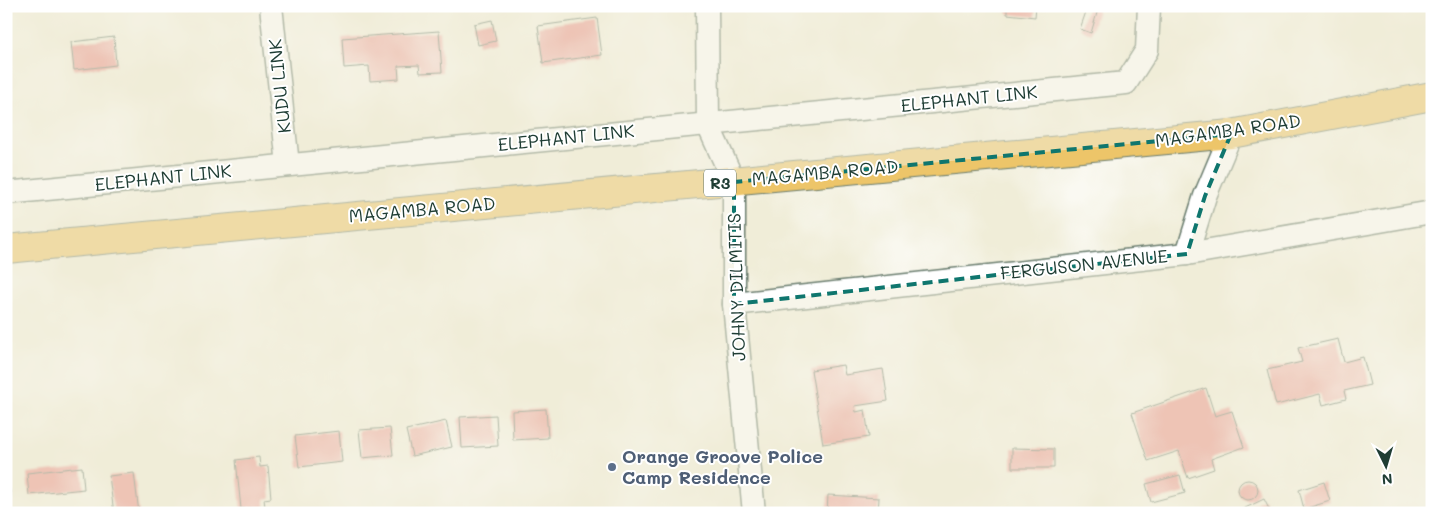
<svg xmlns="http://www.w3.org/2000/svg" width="1438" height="519" font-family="Mali,sans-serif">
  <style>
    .building { fill: #ea938b }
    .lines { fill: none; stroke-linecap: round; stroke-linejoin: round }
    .street-casing { stroke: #687b6d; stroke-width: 25 }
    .highway-casing { stroke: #687b6d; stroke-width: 30 }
    .street { stroke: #fff; stroke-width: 22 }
    .highway { stroke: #edc569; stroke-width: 28 }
    .marked { fill: none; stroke: #0f766e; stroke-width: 4; stroke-dasharray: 10 6; stroke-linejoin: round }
    .service-dot { fill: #5c6f8a; stroke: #fff; stroke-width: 2 }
    .labels { text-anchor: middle; stroke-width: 4; stroke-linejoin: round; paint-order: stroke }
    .shield { fill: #fff; stroke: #627771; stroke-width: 1 }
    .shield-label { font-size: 16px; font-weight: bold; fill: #1f3d34 }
    .street-label { font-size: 18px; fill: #1f3d34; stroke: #fff }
    .service-label { font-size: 18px; font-weight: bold; fill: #4e5e75; stroke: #fff; text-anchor: start }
  </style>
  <rect width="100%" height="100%" fill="#fff"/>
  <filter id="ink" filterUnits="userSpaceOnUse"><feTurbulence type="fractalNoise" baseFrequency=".02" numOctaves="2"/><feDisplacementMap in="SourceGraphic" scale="10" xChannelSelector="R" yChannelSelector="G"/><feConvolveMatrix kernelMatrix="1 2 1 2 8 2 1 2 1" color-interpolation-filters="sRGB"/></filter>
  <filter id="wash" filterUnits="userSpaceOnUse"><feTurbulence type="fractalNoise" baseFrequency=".0096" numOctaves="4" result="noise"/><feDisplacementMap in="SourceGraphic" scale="20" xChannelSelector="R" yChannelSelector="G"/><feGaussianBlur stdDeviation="1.12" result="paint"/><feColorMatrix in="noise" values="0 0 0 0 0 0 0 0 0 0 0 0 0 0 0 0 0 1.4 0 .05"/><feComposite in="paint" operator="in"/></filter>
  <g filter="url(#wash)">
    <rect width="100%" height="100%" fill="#f0edd8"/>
    <g id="blocks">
      <g class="building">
        <path d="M1007 6H1036L1035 17 1007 14Z"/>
        <path d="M1088 6H1099L1091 33 1080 29Z"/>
        <path d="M597 18 602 55 543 63 538 26Z"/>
        <path d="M492 20 496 41 478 45 474 24Z"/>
        <path d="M439 31 442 72 420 73 419 65 398 66 399 79 370 81 369 66 344 68 342 38Z"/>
        <path d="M114 37 116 65 74 70 71 42Z"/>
        <path d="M1338 339 1344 362 1363 357 1370 385 1344 391 1346 399 1323 405 1320 394 1276 405 1267 370 1302 362 1298 348Z"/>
        <path d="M843 365 845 375 883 369 888 401 855 406 856 412 865 410 869 437 823 444 811 370Z"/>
        <path d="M1206 388 1215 416 1232 411 1244 447 1211 459 1214 469 1188 478 1179 451 1148 461 1132 413Z"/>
        <path d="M546 409 548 438 513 440 512 411Z"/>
        <path d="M496 415 498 446 462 448 460 417Z"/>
        <path d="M446 421 452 447 412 456 406 430Z"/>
        <path d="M390 428 393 455 362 458 359 430Z"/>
        <path d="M339 431 342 462 299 467 295 436Z"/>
        <path d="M1012 448 1054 449V468H1012Z"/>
        <path d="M259 457 260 467 268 466 271 498 264 499 265 507 241 509 236 460Z"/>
        <path d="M82 467 84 489 29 495 27 473Z"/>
        <path d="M6 469 11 496H6Z"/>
        <path d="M134 473 139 513H114L109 476Z"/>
        <path d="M1180 475 1185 493 1151 502 1146 484Z"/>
        <circle cx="1248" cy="490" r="10"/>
        <path d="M1324 482 1330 501 1304 509 1299 490Z"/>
        <path d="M828 495 879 498 878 513H827Z"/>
        <path d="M1264 499 1271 513H1242L1241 510Z"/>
      </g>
    </g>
  </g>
  <g filter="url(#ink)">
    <use href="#blocks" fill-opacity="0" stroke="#687b6d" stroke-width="1"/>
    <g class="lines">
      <defs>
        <g id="street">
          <path d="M271 6 288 165"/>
          <path d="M707 6 708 125 734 182V304L754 513"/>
          <path d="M6 193 1126 83 1147 50 1149 6"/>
          <path d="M1187 254 1205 196 1231 134"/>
          <path d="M734 304 1187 254 1432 212"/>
        </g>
        <path id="highway" d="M6 249 1231 134 1432 96"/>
      </defs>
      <use href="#street" class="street-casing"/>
      <use href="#highway" class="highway-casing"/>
      <use href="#street" class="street"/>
      <use href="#highway" class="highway"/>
    </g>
  </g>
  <path d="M0 0H1438V519H0ZM1231 134 1205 196 1187 254 734 304V182Z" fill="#f0edd8" fill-opacity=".55" fill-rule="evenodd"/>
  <path class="marked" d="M1231 134 1205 196 1187 254 734 304V182Z"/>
  <circle class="service-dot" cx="612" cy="467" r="5"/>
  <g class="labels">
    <rect class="shield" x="704" y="169.5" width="32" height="27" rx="4"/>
    <g class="shield-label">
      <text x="720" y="189">R3</text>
    </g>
    <g class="street-label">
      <text transform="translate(280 86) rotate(-96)" y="6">KUDU LINK</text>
      <text transform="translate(969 99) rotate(-6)" y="6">ELEPHANT LINK</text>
      <text transform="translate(1228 131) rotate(-8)" y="6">MAGAMBA ROAD</text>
      <text transform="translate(566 138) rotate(-6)" y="6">ELEPHANT LINK</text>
      <text transform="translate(825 173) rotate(-5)" y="6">MAGAMBA ROAD</text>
      <text transform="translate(163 178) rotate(-6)" y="6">ELEPHANT LINK</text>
      <text transform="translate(422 210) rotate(-5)" y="6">MAGAMBA ROAD</text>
      <text transform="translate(1084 265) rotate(-6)" y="6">FERGUSON AVENUE</text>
      <text transform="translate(737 287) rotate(-92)" y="6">JOHNY DILMITIS</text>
    </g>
    <g class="service-label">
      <text x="622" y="463">Orange Groove Police<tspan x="622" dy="21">Camp Residence</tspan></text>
    </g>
  </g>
  <rect width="1438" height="519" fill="none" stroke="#fff" stroke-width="25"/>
  <g transform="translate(1386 466) rotate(175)" stroke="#ffffff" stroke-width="4" paint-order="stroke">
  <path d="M0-4L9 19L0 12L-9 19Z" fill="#1f3d34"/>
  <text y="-8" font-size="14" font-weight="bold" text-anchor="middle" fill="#1f3d34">N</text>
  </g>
</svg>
